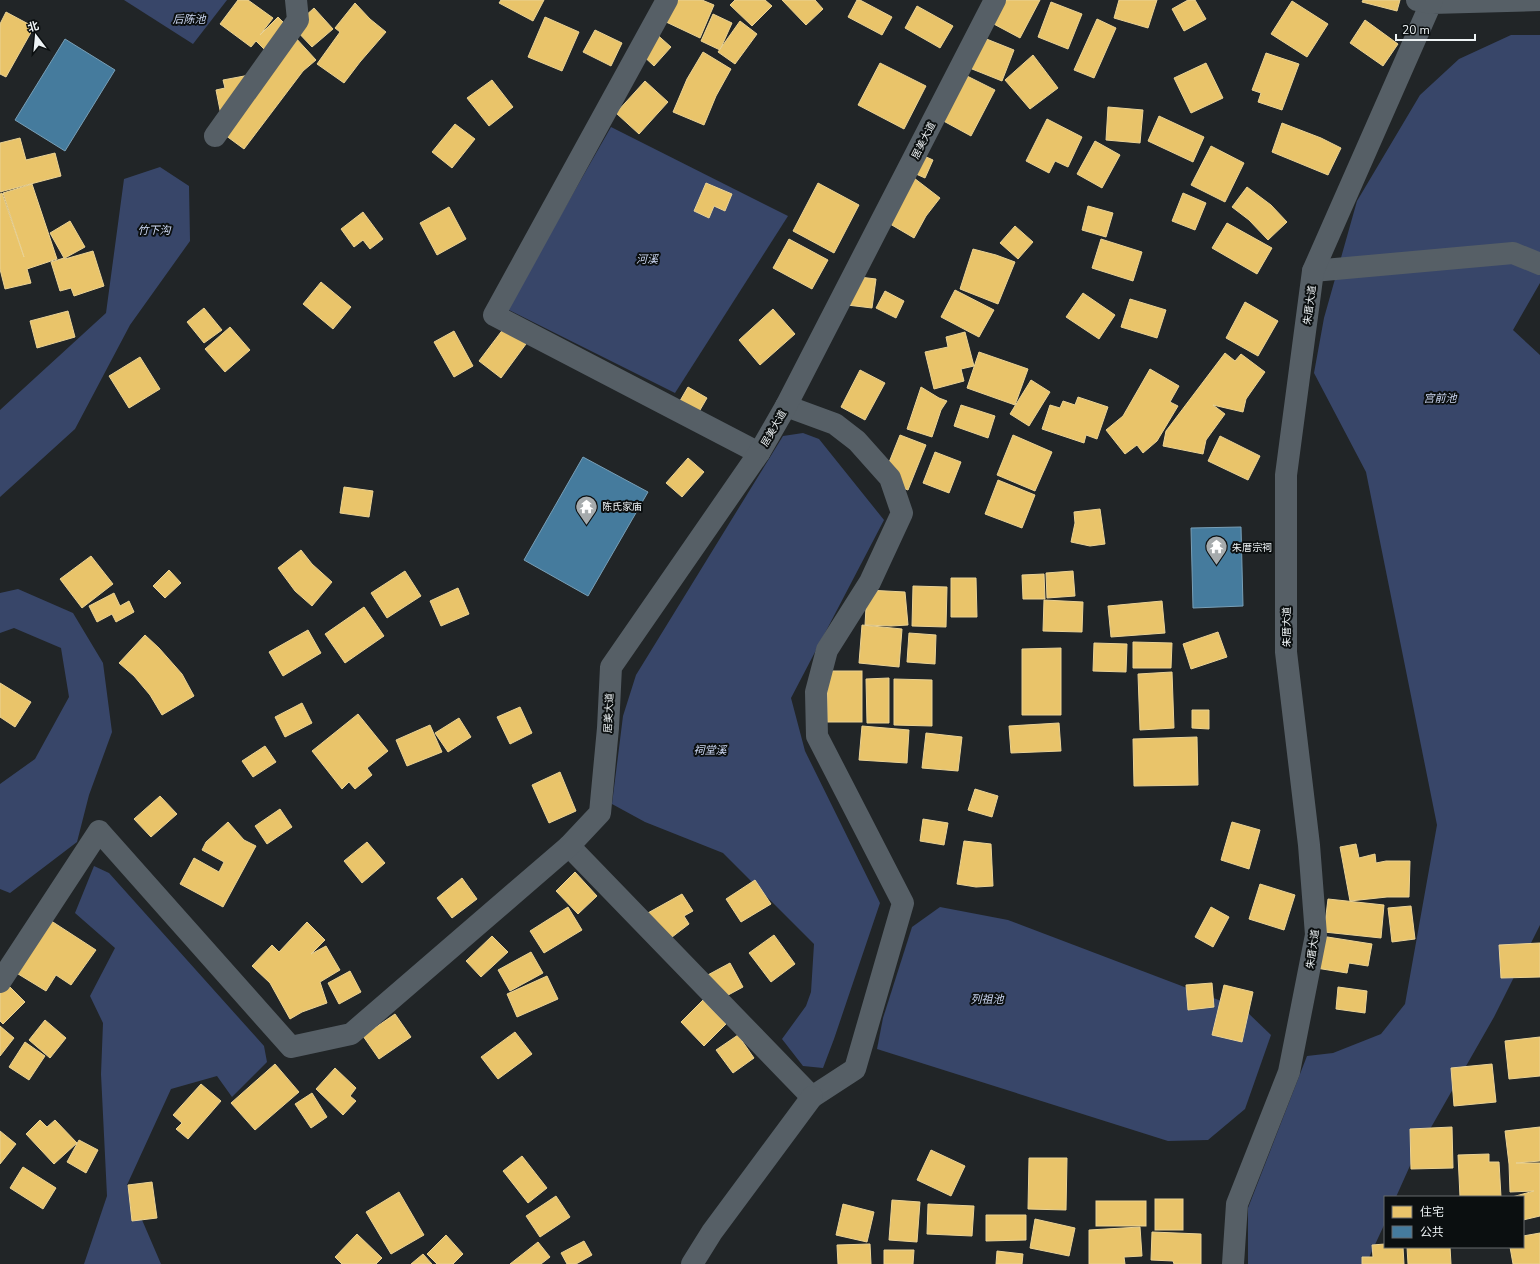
<svg xmlns="http://www.w3.org/2000/svg" width="1540" height="1264" font-family="'Nunito Sans','Noto Sans SC',sans-serif">
  <style>
    .water { fill: #384669 }
    .homes { fill: #e9c46a; stroke: #ead294 }
    .public { fill: #457b9d; stroke: #789fb7 }
    .lines { fill: none; stroke-linecap: round; stroke-linejoin: round }
    .minor { stroke: #565f66; stroke-width: 22 }
    .tertiary { stroke: #565f66; stroke-width: 22 }
    .labels { text-anchor: middle; stroke-width: 4; stroke-linejoin: round; paint-order: stroke }
    .street-label { font-size: 10px; fill: #eef3f5; stroke: #0b0f10 }
    .poi-label { font-size: 10px; fill: #eef3f5; stroke: #0b0f10; text-anchor: start }
    .water-label { font-size: 11px; font-style: italic; fill: #cdd8f3; stroke: #0b0f10 }
  </style>
  <rect width="100%" height="100%" fill="#212527"/>
  <g class="water">
    <path d="M124 0H227L193 44Z"/>
    <path d="M1511 35H1540V283L1513 330 1540 355V925L1494 1017 1413 1159 1396 1197H1385V1223L1366 1264H1248V1208L1307 1056 1333 1053 1381 1034 1405 1004 1437 825 1366 472 1314 373 1324 318 1357 201 1420 95 1459 59Z"/>
    <path d="M611 127 788 216 675 393 507 309Z"/>
    <path d="M160 167 189 186 190 241 130 325 75 429 0 497V410L106 313 124 179Z"/>
    <path d="M803 433 819 439 884 520 791 698 805 751 880 903 834 1039 823 1068 803 1066 782 1039 806 1006 811 992 814 944 723 853 645 822 612 804 623 716 636 675 783 436Z"/>
    <path d="M18 589 73 613 103 663 112 732 89 795 77 842 10 893 0 889V784L35 759 69 697 61 648 14 628 0 633V593Z"/>
    <path d="M94 866 109 873 264 1046 267 1062 232 1097 217 1076 171 1089 127 1185 161 1264H84L107 1196 101 1074 103 1023 90 996 115 948 75 913Z"/>
    <path d="M940 907 1008 920 1245 1010 1271 1035 1245 1109 1208 1140 1168 1141 877 1049 883 1018 912 927Z"/>
  </g>
  <g class="homes">
    <path d="M238 0H248L273 18 260 35 278 17 288 27 265 50 256 41 251 47 220 24Z"/>
    <path d="M501 0H544L533 21 499 3Z"/>
    <path d="M673 0H702L714 5 700 38 664 21Z"/>
    <path d="M735 0H765L772 6 752 26 730 5Z"/>
    <path d="M782 0H815L823 9 806 25Z"/>
    <path d="M857 0H860L892 17 882 35 848 17Z"/>
    <path d="M1002 0H1040L1020 38 990 22Z"/>
    <path d="M1119 0H1157L1148 28 1114 18Z"/>
    <path d="M1188 0H1195L1206 19 1184 31 1172 9Z"/>
    <path d="M1363 0H1400L1397 11 1362 2Z"/>
    <path d="M1292 1 1328 24 1307 57 1271 34Z"/>
    <path d="M1051 2 1082 14 1068 49 1038 37Z"/>
    <path d="M355 3 370 19 386 32 360 62 344 83 317 64 340 32 335 28Z"/>
    <path d="M917 6 953 26 940 48 905 28Z"/>
    <path d="M314 8 333 29 312 47 293 27Z"/>
    <path d="M6 12 34 27 6 77 0 74V24Z"/>
    <path d="M713 14 732 23 720 50 701 41Z"/>
    <path d="M545 17 579 32 562 71 528 57Z"/>
    <path d="M1097 19 1116 28 1094 78 1074 70Z"/>
    <path d="M1365 20 1398 44 1383 66 1350 43Z"/>
    <path d="M740 21 757 34 735 64 718 52Z"/>
    <path d="M595 30 622 43 611 66 583 52Z"/>
    <path d="M653 31 671 47 654 66 637 50Z"/>
    <path d="M294 36 316 60 303 71 244 149 225 135 216 90 225 88 223 80 271 71Z"/>
    <path d="M979 36 1014 50 1002 81 967 67Z"/>
    <path d="M703 52 731 69 716 96 704 125 673 112 687 79Z"/>
    <path d="M1266 53 1299 64 1282 110 1258 102 1261 93 1252 90Z"/>
    <path d="M1033 55 1058 88 1030 109 1005 80Z"/>
    <path d="M880 63 926 86 904 129 858 105Z"/>
    <path d="M1206 63 1223 98 1191 113 1174 78Z"/>
    <path d="M961 73 995 90 971 136 938 118Z"/>
    <path d="M492 80 513 107 489 126 467 98Z"/>
    <path d="M645 81 668 102 639 134 616 113Z"/>
    <path d="M1108 107 1143 110 1140 143 1106 140Z"/>
    <path d="M1159 116 1204 137 1193 162 1148 141Z"/>
    <path d="M1047 119 1082 137 1068 167 1055 161 1049 173 1026 161Z"/>
    <path d="M1282 123 1321 138 1341 148 1328 175 1272 152Z"/>
    <path d="M455 124 475 139 452 168 432 152Z"/>
    <path d="M20 138 26 160 55 153 61 176 0 192V143Z"/>
    <path d="M1095 141 1120 155 1102 188 1077 174Z"/>
    <path d="M1211 146 1244 163 1225 202 1191 185Z"/>
    <path d="M915 152 933 160 925 178 907 170Z"/>
    <path d="M914 178 940 198 926 216 914 238 885 221Z"/>
    <path d="M706 183 732 194 725 211 714 206 709 218 694 211Z"/>
    <path d="M818 183 859 205 834 253 793 231Z"/>
    <path d="M32 184 57 259 27 269 31 283 5 289 0 269V194L2 193 24 257 3 193Z"/>
    <path d="M1247 187 1271 205 1287 222 1268 240 1249 220 1232 207Z"/>
    <path d="M1183 193 1206 203 1195 230 1172 221Z"/>
    <path d="M1088 206 1113 213 1106 237 1082 230Z"/>
    <path d="M449 207 466 239 437 255 420 223Z"/>
    <path d="M363 212 383 239 370 249 363 240 354 247 341 229Z"/>
    <path d="M70 221 85 247 65 258V259L93 251 104 286 74 296 71 288 60 291 51 262 64 258 50 233Z"/>
    <path d="M1227 223 1272 248 1257 274 1212 248Z"/>
    <path d="M1015 226 1033 242 1018 259 1000 243Z"/>
    <path d="M789 239 828 260 812 289 773 268Z"/>
    <path d="M1101 239 1142 252 1133 281 1092 268Z"/>
    <path d="M973 249 996 255 1015 262 998 304 960 289Z"/>
    <path d="M851 276 876 279 872 308 847 305Z"/>
    <path d="M321 282 351 307 333 329 303 304Z"/>
    <path d="M955 290 994 310 979 337 941 317Z"/>
    <path d="M885 291 904 301 896 318 876 308Z"/>
    <path d="M1083 293 1115 315 1099 339 1066 317Z"/>
    <path d="M1130 299 1166 310 1157 338 1121 327Z"/>
    <path d="M1245 302 1278 321 1258 356 1226 338Z"/>
    <path d="M204 308 222 330 204 343 187 322Z"/>
    <path d="M773 309 795 334 760 365 739 340Z"/>
    <path d="M68 311 75 337 37 348 30 321Z"/>
    <path d="M230 327 250 350 225 372 205 349Z"/>
    <path d="M504 328 526 344 501 378 479 361Z"/>
    <path d="M454 331 473 366 454 377 434 342Z"/>
    <path d="M965 332 974 366 961 369 964 381 934 389 925 352 948 347 946 337Z"/>
    <path d="M979 352 1028 369 1015 405 967 388Z"/>
    <path d="M1225 353 1235 361 1241 354 1265 372 1246 399 1243 412 1213 405 1225 414 1206 440 1203 454 1163 446 1166 431Z"/>
    <path d="M140 357 160 389 129 408 109 376Z"/>
    <path d="M1150 369 1179 386 1170 402 1178 406 1157 441 1143 453 1137 445 1125 454 1106 430 1123 416Z"/>
    <path d="M860 370 885 383 865 420 841 407Z"/>
    <path d="M1031 380 1050 392 1029 426 1010 414Z"/>
    <path d="M688 387 707 398 696 417 677 406Z"/>
    <path d="M921 387 939 398 947 401 941 410 932 437 907 429Z"/>
    <path d="M1078 397 1108 407 1097 439 1086 435 1084 443 1042 429 1050 405 1060 408 1063 401 1075 405Z"/>
    <path d="M961 405 995 416 988 438 954 426Z"/>
    <path d="M900 435 926 445 908 490 882 480Z"/>
    <path d="M1013 435 1052 452 1035 491 997 475Z"/>
    <path d="M1220 436 1260 456 1248 480 1208 461Z"/>
    <path d="M935 452 961 462 949 493 923 483Z"/>
    <path d="M688 458 704 472 682 497 666 483Z"/>
    <path d="M998 480 1035 495 1022 528 985 514Z"/>
    <path d="M344 487 373 491 369 517 340 513Z"/>
    <path d="M1100 509 1105 544 1090 546 1071 542 1075 523 1074 512Z"/>
    <path d="M301 550 312 564 332 582 312 606 295 591 278 568Z"/>
    <path d="M91 556 113 584 82 608 60 579Z"/>
    <path d="M169 570 181 583 165 598 153 586Z"/>
    <path d="M405 571 421 596 387 618 371 593Z"/>
    <path d="M1073 571 1075 596 1047 598 1046 573Z"/>
    <path d="M1044 574 1045 599H1023L1022 575Z"/>
    <path d="M951 578H976L977 617H951Z"/>
    <path d="M913 586 947 587 946 627 912 626Z"/>
    <path d="M458 588 469 614 441 626 430 601Z"/>
    <path d="M867 590 905 592 908 625 891 626 865 625Z"/>
    <path d="M114 593 120 606 129 601 134 612 116 622 112 614 97 622 89 606Z"/>
    <path d="M1044 600 1083 602 1082 632 1043 631Z"/>
    <path d="M1162 601 1165 633 1111 637 1108 606Z"/>
    <path d="M364 607 384 636 345 663 325 634Z"/>
    <path d="M862 625 902 629 899 667 859 663Z"/>
    <path d="M308 630 321 653 283 676 269 652Z"/>
    <path d="M1218 632 1227 657 1191 669 1183 644Z"/>
    <path d="M909 633 936 635 935 664 907 662Z"/>
    <path d="M145 635 159 648 182 674 194 696 162 715 150 695 134 676 119 663Z"/>
    <path d="M1133 642 1172 643 1171 668H1133Z"/>
    <path d="M1094 643 1127 644 1126 672 1093 671Z"/>
    <path d="M1061 648V715H1022V649Z"/>
    <rect x="827" y="671" width="35" height="51"/>
    <path d="M1172 672 1174 728 1140 730 1138 674Z"/>
    <path d="M889 678V723H867L866 679Z"/>
    <path d="M894 679 932 680V726L894 725Z"/>
    <path d="M0 683 31 702 15 727 0 717Z"/>
    <path d="M302 703 312 723 285 737 275 717Z"/>
    <path d="M520 707 532 733 510 744 497 717Z"/>
    <path d="M1192 710H1209V729L1192 728Z"/>
    <path d="M358 714 388 751 367 768 372 775 355 789 349 782 342 789 312 751Z"/>
    <path d="M459 718 471 737 448 752 435 733Z"/>
    <path d="M1059 723 1061 751 1011 753 1009 726Z"/>
    <path d="M430 725 442 752 407 766 396 740Z"/>
    <path d="M862 726 909 730 907 763 859 760Z"/>
    <path d="M926 733 962 737 958 771 922 768Z"/>
    <path d="M1197 737 1198 785 1134 786 1133 739Z"/>
    <path d="M265 746 276 762 253 777 242 761Z"/>
    <path d="M560 772 576 811 549 823 532 785Z"/>
    <path d="M975 789 998 796 992 817 968 810Z"/>
    <path d="M160 796 177 814 151 837 134 819Z"/>
    <path d="M280 809 292 827 267 844 255 826Z"/>
    <path d="M923 819 948 823 944 845 920 841Z"/>
    <path d="M228 822 244 840 256 846 223 907 180 884 194 858 219 872 224 862 202 850 206 842Z"/>
    <path d="M1232 822 1260 830 1249 869 1221 860Z"/>
    <path d="M964 841 991 844 993 886 976 887 957 884Z"/>
    <path d="M367 842 385 863 362 883 344 861Z"/>
    <path d="M1356 844 1359 858 1375 854 1376 863 1386 861H1410L1409 897H1387L1350 901 1340 847Z"/>
    <path d="M575 872 597 896 578 914 556 891Z"/>
    <path d="M462 878 477 899 452 918 437 898Z"/>
    <path d="M755 880 771 904 741 922 726 899Z"/>
    <path d="M1260 884 1295 895 1284 930 1249 919Z"/>
    <path d="M682 894 693 911 684 916 689 924 663 944 646 914Z"/>
    <path d="M1328 899 1384 905 1381 938 1324 932Z"/>
    <path d="M1411 906 1415 939 1392 942 1388 908Z"/>
    <path d="M568 907 582 930 544 953 530 931Z"/>
    <path d="M1211 907 1229 917 1213 947 1195 937Z"/>
    <path d="M39 913 96 950 71 985 56 975 46 991 5 966Z"/>
    <path d="M307 922 325 940 311 954 326 946 340 970 320 982 327 1003 302 1012 290 1019 270 983 252 966 272 945 279 952Z"/>
    <path d="M774 935 795 964 771 982 749 953Z"/>
    <path d="M492 936 508 952 481 977 466 961Z"/>
    <path d="M1321 936 1372 944 1368 966 1349 963 1347 973 1316 968Z"/>
    <path d="M1540 943V977L1501 978 1499 945Z"/>
    <path d="M531 952 543 973 510 991 498 970Z"/>
    <path d="M730 963 743 987 717 1001 704 977Z"/>
    <path d="M350 971 361 992 339 1004 328 983Z"/>
    <path d="M547 976 558 999 517 1017 507 994Z"/>
    <path d="M6 983 25 1002 3 1024 0 1021V989Z"/>
    <path d="M1212 983 1214 1007 1188 1010 1186 985Z"/>
    <path d="M1224 985 1253 992 1242 1042 1212 1035Z"/>
    <path d="M1338 987 1367 991 1365 1013 1336 1009Z"/>
    <path d="M703 1000 726 1024 704 1046 681 1022Z"/>
    <path d="M395 1014 411 1037 379 1059 363 1036Z"/>
    <path d="M45 1020 66 1038 50 1058 29 1040Z"/>
    <path d="M0 1026 14 1038 0 1056Z"/>
    <path d="M515 1032 532 1054 498 1079 481 1057Z"/>
    <path d="M738 1035 754 1058 733 1073 716 1050Z"/>
    <path d="M1540 1037V1076L1509 1079 1505 1041Z"/>
    <path d="M25 1042 45 1056 29 1080 9 1067Z"/>
    <path d="M275 1064 299 1092 255 1130 231 1103Z"/>
    <path d="M1492 1064 1496 1102 1454 1106 1451 1068Z"/>
    <path d="M335 1068 356 1088 350 1096 356 1101 343 1115 316 1089Z"/>
    <path d="M201 1084 221 1101 188 1139 176 1129 182 1123 173 1115Z"/>
    <path d="M312 1093 327 1117 311 1128 295 1104Z"/>
    <path d="M40 1120 47 1127 55 1120 77 1143 54 1164 26 1134Z"/>
    <path d="M1452 1127 1453 1168 1411 1169 1410 1129Z"/>
    <path d="M1540 1127V1161L1516 1163H1540V1216L1523 1220V1197H1512L1534 1191 1510 1192 1509 1164 1505 1131Z"/>
    <path d="M0 1131 16 1144 0 1164Z"/>
    <path d="M79 1140 98 1150 86 1173 67 1162Z"/>
    <path d="M931 1150 965 1166 951 1196 917 1180Z"/>
    <path d="M1489 1154V1162H1499L1501 1197H1460L1458 1155Z"/>
    <path d="M522 1156 547 1188 528 1203 503 1171Z"/>
    <path d="M1029 1158H1067L1066 1210 1028 1209Z"/>
    <path d="M23 1167 56 1188 43 1209 10 1188Z"/>
    <path d="M152 1182 157 1218 132 1221 128 1185Z"/>
    <path d="M399 1192 424 1235 391 1254 366 1212Z"/>
    <path d="M556 1196 570 1217 540 1237 526 1216Z"/>
    <rect x="1155" y="1199" width="28" height="31"/>
    <path d="M892 1200 920 1202 917 1242 889 1240Z"/>
    <rect x="1096" y="1201" width="50" height="25"/>
    <path d="M843 1204 874 1212 867 1242 836 1235Z"/>
    <path d="M928 1204 974 1206 972 1236 927 1234Z"/>
    <path d="M986 1215H1026V1240L986 1241Z"/>
    <path d="M1035 1219 1075 1228 1069 1256 1030 1248Z"/>
    <path d="M1140 1227 1142 1256 1124 1257 1125 1264H1089V1230Z"/>
    <path d="M1152 1232 1201 1234V1264H1174L1173 1261 1151 1260Z"/>
    <path d="M1540 1233V1264H1513L1510 1247H1523V1236Z"/>
    <path d="M357 1234 382 1258 376 1264H342L335 1257Z"/>
    <path d="M446 1235 463 1254 453 1264H437L427 1254Z"/>
    <path d="M584 1241 592 1255 576 1264H567L561 1253Z"/>
    <path d="M538 1242 550 1257 541 1264H510Z"/>
    <path d="M870 1244 871 1264H838L837 1245Z"/>
    <path d="M1385 1244V1247H1403L1404 1264H1362V1257H1373L1372 1245Z"/>
    <path d="M1407 1247H1450L1451 1264H1408Z"/>
    <path d="M884 1250H914L913 1264H884Z"/>
    <path d="M997 1251 1023 1254 1022 1264H996Z"/>
    <path d="M423 1254 432 1264H411Z"/>
  </g>
  <g class="public">
    <path d="M65 39 115 70 65 151 15 120Z"/>
    <path d="M583 457 648 492 588 596 524 560Z"/>
    <path d="M1241 527 1243 606 1193 608 1191 528Z"/>
  </g>
  <g class="lines">
    <g class="minor">
      <path d="M667 0 494 315 759 453"/>
      <path d="M215 136 298 20 296 0"/>
      <path d="M1313 271 1513 253 1540 264"/>
      <path d="M569 846 812 1097 855 1069 903 903 817 736 816 692 827 650 870 582 902 513 890 478 857 441 835 424 786 406"/>
      <path d="M0 982 99 831 291 1047 351 1034 569 846 600 813 608 728 611 667 759 453 786 406 995 0"/>
      <path d="M692 1264 712 1232 812 1097"/>
      <path d="M1233 1264 1237 1204 1289 1072 1316 935 1309 845 1286 652V475L1313 271 1431 3 1540 0"/>
    </g>
    <path class="tertiary" d="M1417 0 1431 3 1432 0"/>
  </g>
  <defs>
    <symbol id="temple-pin" viewBox="-11 -11 22 30"><path d="M0 17L-7.5 6A9.5 9.5 0 1 1 7.5 6Z" fill="#a6abad" stroke="#0b0f10"/><path d="M0-6L5-2H3V0L6.5 2.5H4V6H1.5V3h-3V6H-4V2.5H-6.5L-3 0V-2H-5Z" fill="#fff"/></symbol>
  </defs>
  <g fill-rule="evenodd">
    <use href="#temple-pin" x="574" y="494" width="25" height="34"/>
    <use href="#temple-pin" x="1204" y="534" width="25" height="34"/>
  </g>
  <g class="labels">
    <g class="street-label">
      <text transform="translate(923 140) rotate(-63)" y="4">居美大道</text>
      <text transform="translate(1309 305) rotate(-82)" y="4">朱厝大道</text>
      <text transform="translate(773 428) rotate(-60)" y="4">居美大道</text>
      <text transform="translate(1286 627) rotate(-90)" y="4">朱厝大道</text>
      <text transform="translate(608 713) rotate(-87)" y="4">居美大道</text>
      <text transform="translate(1312 949) rotate(-82)" y="4">朱厝大道</text>
    </g>
    <g class="poi-label">
      <text x="602" y="510">陈氏家庙</text>
      <text x="1232" y="551">朱厝宗祠</text>
    </g>
    <g class="water-label">
      <text x="189" y="23">后陈池</text>
      <text x="154" y="234">竹下沟</text>
      <text x="647" y="263">河溪</text>
      <text x="1440" y="402">宫前池</text>
      <text x="710" y="754">祠堂溪</text>
      <text x="987" y="1003">列祖池</text>
    </g>
  </g>
  <rect x="1384" y="1196" width="140" height="52" fill="#0b0f10" stroke="#666a6c"/>
  <rect x="1392" y="1206" width="20" height="12" fill="#e9c46a" stroke="#666a6c"/>
  <text x="1420" y="1216" font-size="12" fill="#eef3f5">住宅</text>
  <rect x="1392" y="1226" width="20" height="12" fill="#457b9d" stroke="#666a6c"/>
  <text x="1420" y="1236" font-size="12" fill="#eef3f5">公共</text>
  <g transform="translate(36 36) rotate(344)" stroke="#0b0f10" stroke-width="3" paint-order="stroke">
  <path d="M0-3L7 15L0 10L-7 15Z" fill="#eef3f5"/>
  <text y="-6" font-size="11" font-weight="bold" text-anchor="middle" fill="#eef3f5">北</text>
  </g>
  <path d="M1396 34v6h79v-6" fill="none" stroke="#eef3f5" stroke-width="2"/>
  <text x="1402" y="34" font-size="12" fill="#eef3f5" stroke="#0b0f10" stroke-width="3" paint-order="stroke">20 m</text>
</svg>
